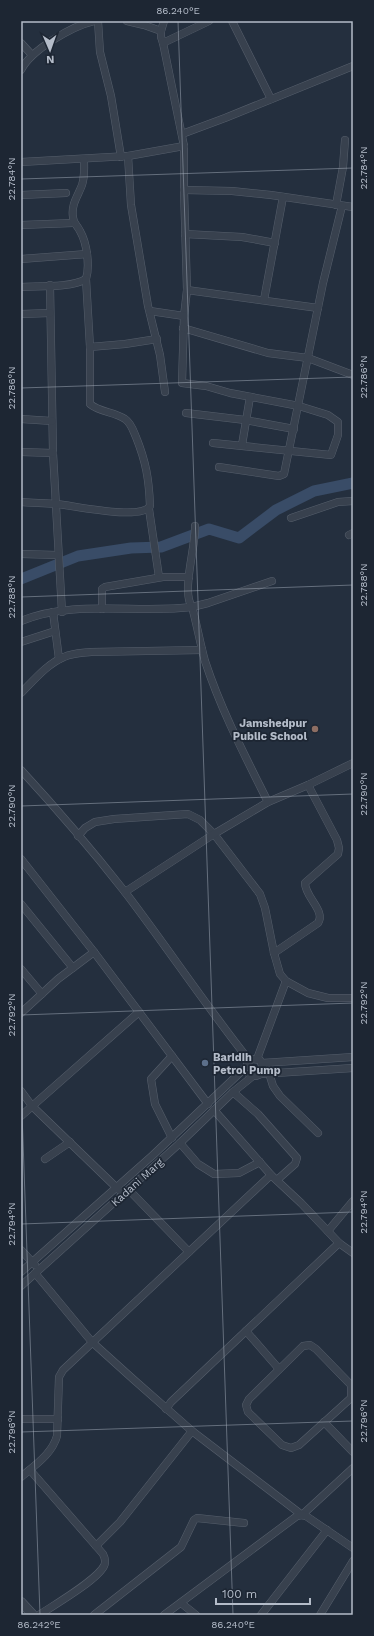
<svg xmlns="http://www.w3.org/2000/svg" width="374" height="1636" font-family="'Work Sans',sans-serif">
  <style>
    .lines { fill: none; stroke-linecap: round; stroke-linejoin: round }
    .river { stroke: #394c67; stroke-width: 11 }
    .minor-casing { stroke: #565f6c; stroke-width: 8 }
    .tertiary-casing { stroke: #565f6c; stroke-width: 10 }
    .minor { stroke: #38414e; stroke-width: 7 }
    .tertiary { stroke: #38414e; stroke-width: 9 }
    .ticks { fill: none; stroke: #b4bcc9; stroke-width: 1; stroke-opacity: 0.45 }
    .education-dot { fill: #8d6e63; stroke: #1d2633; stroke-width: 1.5 }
    .service-dot { fill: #5c6f8a; stroke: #1d2633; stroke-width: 1.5 }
    .labels { text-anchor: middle; stroke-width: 3.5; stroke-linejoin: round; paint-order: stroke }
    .poi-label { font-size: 11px; font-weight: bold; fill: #b4bcc9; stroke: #1d2633; text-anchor: end }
    .street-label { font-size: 11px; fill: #b4bcc9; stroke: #1d2633 }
    .neatline { fill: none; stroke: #b4bcc9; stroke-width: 1.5 }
    .ticks-label { font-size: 10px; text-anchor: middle; fill: #b4bcc9 }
  </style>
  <rect width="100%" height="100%" fill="#242f3e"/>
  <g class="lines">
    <path class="river" d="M21 579 78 556 131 548 161 547 209 529 239 538 276 510 314 491 353 483"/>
    <defs>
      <g id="minor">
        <path d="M98 21 100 52 111 96 121 157"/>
        <path d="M127 21 144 25 161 31"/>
        <path d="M164 21 161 31V37L163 43 184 146V190L187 290 184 316 182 383 206 386 230 393 299 406 328 415 338 422V435L331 455 213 443"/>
        <path d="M232 21 271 99"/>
        <path d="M21 43 32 55"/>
        <path d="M163 43 209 21"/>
        <path d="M21 70C31 50 72 26 94 21"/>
        <path d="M182 134 225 118 353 66"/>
        <path d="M128 156 131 205 148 306 160 355 165 392"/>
        <path d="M21 162 128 156 184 146"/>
        <path d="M184 190 232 191 271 195 353 207"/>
        <path d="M21 195 66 193"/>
        <path d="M336 205 343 167 345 140"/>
        <path d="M21 225 73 223"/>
        <path d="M185 234 242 237 275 243"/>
        <path d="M21 259 87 254"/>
        <path d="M50 285 53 453 62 612"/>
        <path d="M21 287C39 286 71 288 86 279 90 266 87 243 80 231 77 225 73 223 73 217 71 204 78 196 82 185 85 176 84 168 84 160"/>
        <path d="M187 290 318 308"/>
        <path d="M264 300 283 197"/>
        <path d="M150 311 184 316"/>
        <path d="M21 314 50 313"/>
        <path d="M183 328 268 353 308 358 353 375"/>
        <path d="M90 347 125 344 157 339"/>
        <path d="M186 413 245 420 294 429"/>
        <path d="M21 419 52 421"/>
        <path d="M242 445 250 397"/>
        <path d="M21 452 53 453"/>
        <path d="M219 467 279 476 284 474 323 283 342 206"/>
        <path d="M21 502C32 503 44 503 56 504 72 505 141 521 150 506 149 479 146 462 136 437 133 430 131 423 125 419 115 412 99 412 90 404V347L86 279"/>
        <path d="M149 509 159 577"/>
        <path d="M291 518 338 502 353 501"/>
        <path d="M195 526C196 547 181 591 192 607 197 625 200 643 205 661 221 710 245 756 268 802"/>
        <path d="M349 535 353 533"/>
        <path d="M21 554 58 555"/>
        <path d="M102 609V589L105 587 163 577H189"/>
        <path d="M53 612 59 659"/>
        <path d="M21 621C73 599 138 614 192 607L208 603 272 581"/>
        <path d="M21 642 55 631"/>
        <path d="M21 693C34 680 47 664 64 657 72 653 82 653 91 652L202 650"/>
        <path d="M21 770C57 809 92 850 125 892 167 947 206 1006 249 1060"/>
        <path d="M78 836 85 828 95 822 114 819 188 814 200 820 214 834 260 894 265 908 274 953 280 974 286 981 308 993 328 998H353"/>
        <path d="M21 859 94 952 208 1104"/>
        <path d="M125 892 214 834 268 802 308 785 353 763"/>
        <path d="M21 904 73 968"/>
        <path d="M274 953 318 923C326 911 305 897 305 883L338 854 339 848 337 840 308 785"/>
        <path d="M21 969 42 994"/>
        <path d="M21 1013 58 979 94 952"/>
        <path d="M257 1059 286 981"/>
        <path d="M247 1063 252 1059 260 1060 263 1068 261 1074"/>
        <path d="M262 1063 353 1057"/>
        <path d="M269 1073 273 1086 280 1096 318 1133"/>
        <path d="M249 1074 256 1076 261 1074 353 1068"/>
        <path d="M21 1091 32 1106 119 1190"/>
        <path d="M233 1092 258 1114 297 1158 295 1164 277 1180"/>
        <path d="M214 1110 271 1175 301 1203 339 1243 353 1253"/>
        <path d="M21 1116 139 1012"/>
        <path d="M172 1138 155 1104 151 1079 172 1056"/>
        <path d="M180 1143 198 1164 214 1174 239 1173 260 1162"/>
        <path d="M45 1159 70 1142"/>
        <path d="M129 1190 189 1252"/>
        <path d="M328 1231 353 1201"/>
        <path d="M21 1250 35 1265"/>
        <path d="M21 1272 153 1155 245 1068"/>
        <path d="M35 1273 92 1342 133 1379 192 1431 302 1515 353 1468"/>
        <path d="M21 1286 180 1143 233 1092 253 1076"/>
        <path d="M310 1345 316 1349 351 1385V1398L299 1445 291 1448 282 1445 248 1412 246 1405 249 1399 303 1346Z"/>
        <path d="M279 1369 246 1331 339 1243"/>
        <path d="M166 1409 171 1402 246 1331"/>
        <path d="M21 1419H58"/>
        <path d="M324 1422 353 1452"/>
        <path d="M30 1470 103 1554C105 1558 106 1562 104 1566 96 1581 54 1605 39 1615"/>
        <path d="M21 1477C35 1465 52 1454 57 1436L59 1377 63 1370 271 1175"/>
        <path d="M96 1546 120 1522 192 1431"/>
        <path d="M181 1603 196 1615"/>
        <path d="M94 1615 181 1547 194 1520 197 1518 244 1523"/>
        <path d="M164 1615 297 1516 302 1515 306 1516 353 1548"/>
        <path d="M261 1615 327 1530"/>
        <path d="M320 1615 353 1561"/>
      </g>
      <path id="tertiary" d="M21 1602 33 1615"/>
    </defs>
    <use href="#minor" class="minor-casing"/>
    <use href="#tertiary" class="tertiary-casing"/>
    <use href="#minor" class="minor"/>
    <use href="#tertiary" class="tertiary"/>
  </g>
  <path class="ticks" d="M178 21 233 1615M21 179 353 168M21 388 353 377M21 597 353 585M21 806 353 794M21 1015 353 1003M21 1085 40 1615M21 1224 353 1212M21 1432 353 1421"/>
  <circle class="education-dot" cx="315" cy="729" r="4"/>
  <circle class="service-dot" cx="205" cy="1063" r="4"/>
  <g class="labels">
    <g class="poi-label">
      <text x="307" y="727">Jamshedpur<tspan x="307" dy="13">Public School</tspan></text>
      <text x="213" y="1061" text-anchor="start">Baridih<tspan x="213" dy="13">Petrol Pump</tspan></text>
    </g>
    <g class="street-label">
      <text transform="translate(137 1182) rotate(-42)" y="4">Kadani Marg</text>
    </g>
  </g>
  <rect width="374" height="1636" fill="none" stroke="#1d2633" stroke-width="44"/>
  <g transform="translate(50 50) rotate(178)" stroke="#1d2633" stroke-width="3" paint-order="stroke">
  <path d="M0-3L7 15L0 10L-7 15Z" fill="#b4bcc9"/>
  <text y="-6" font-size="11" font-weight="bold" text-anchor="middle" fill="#b4bcc9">N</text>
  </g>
  <path d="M216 1598v6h94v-6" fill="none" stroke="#b4bcc9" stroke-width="2"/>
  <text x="222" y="1598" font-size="12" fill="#b4bcc9" stroke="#1d2633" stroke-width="3" paint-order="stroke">100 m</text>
  <rect x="22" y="22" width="330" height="1592" class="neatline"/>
  <g class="ticks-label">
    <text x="178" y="14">86.240°E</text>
    <text transform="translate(363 168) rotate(-90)" y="4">22.784°N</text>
    <text transform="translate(11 179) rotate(-90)" y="4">22.784°N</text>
    <text transform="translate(363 377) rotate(-90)" y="4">22.786°N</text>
    <text transform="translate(11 388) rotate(-90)" y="4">22.786°N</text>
    <text transform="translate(363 585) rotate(-90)" y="4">22.788°N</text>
    <text transform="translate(11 597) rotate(-90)" y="4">22.788°N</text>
    <text transform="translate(363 794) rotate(-90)" y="4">22.790°N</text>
    <text transform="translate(11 806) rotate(-90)" y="4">22.790°N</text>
    <text transform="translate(363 1003) rotate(-90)" y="4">22.792°N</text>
    <text transform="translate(11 1015) rotate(-90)" y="4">22.792°N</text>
    <text transform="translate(363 1212) rotate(-90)" y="4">22.794°N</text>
    <text transform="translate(11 1224) rotate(-90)" y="4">22.794°N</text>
    <text transform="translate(363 1421) rotate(-90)" y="4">22.796°N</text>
    <text transform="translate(11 1432) rotate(-90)" y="4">22.796°N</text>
    <text x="39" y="1628">86.242°E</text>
    <text x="233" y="1628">86.240°E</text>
  </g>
</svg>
